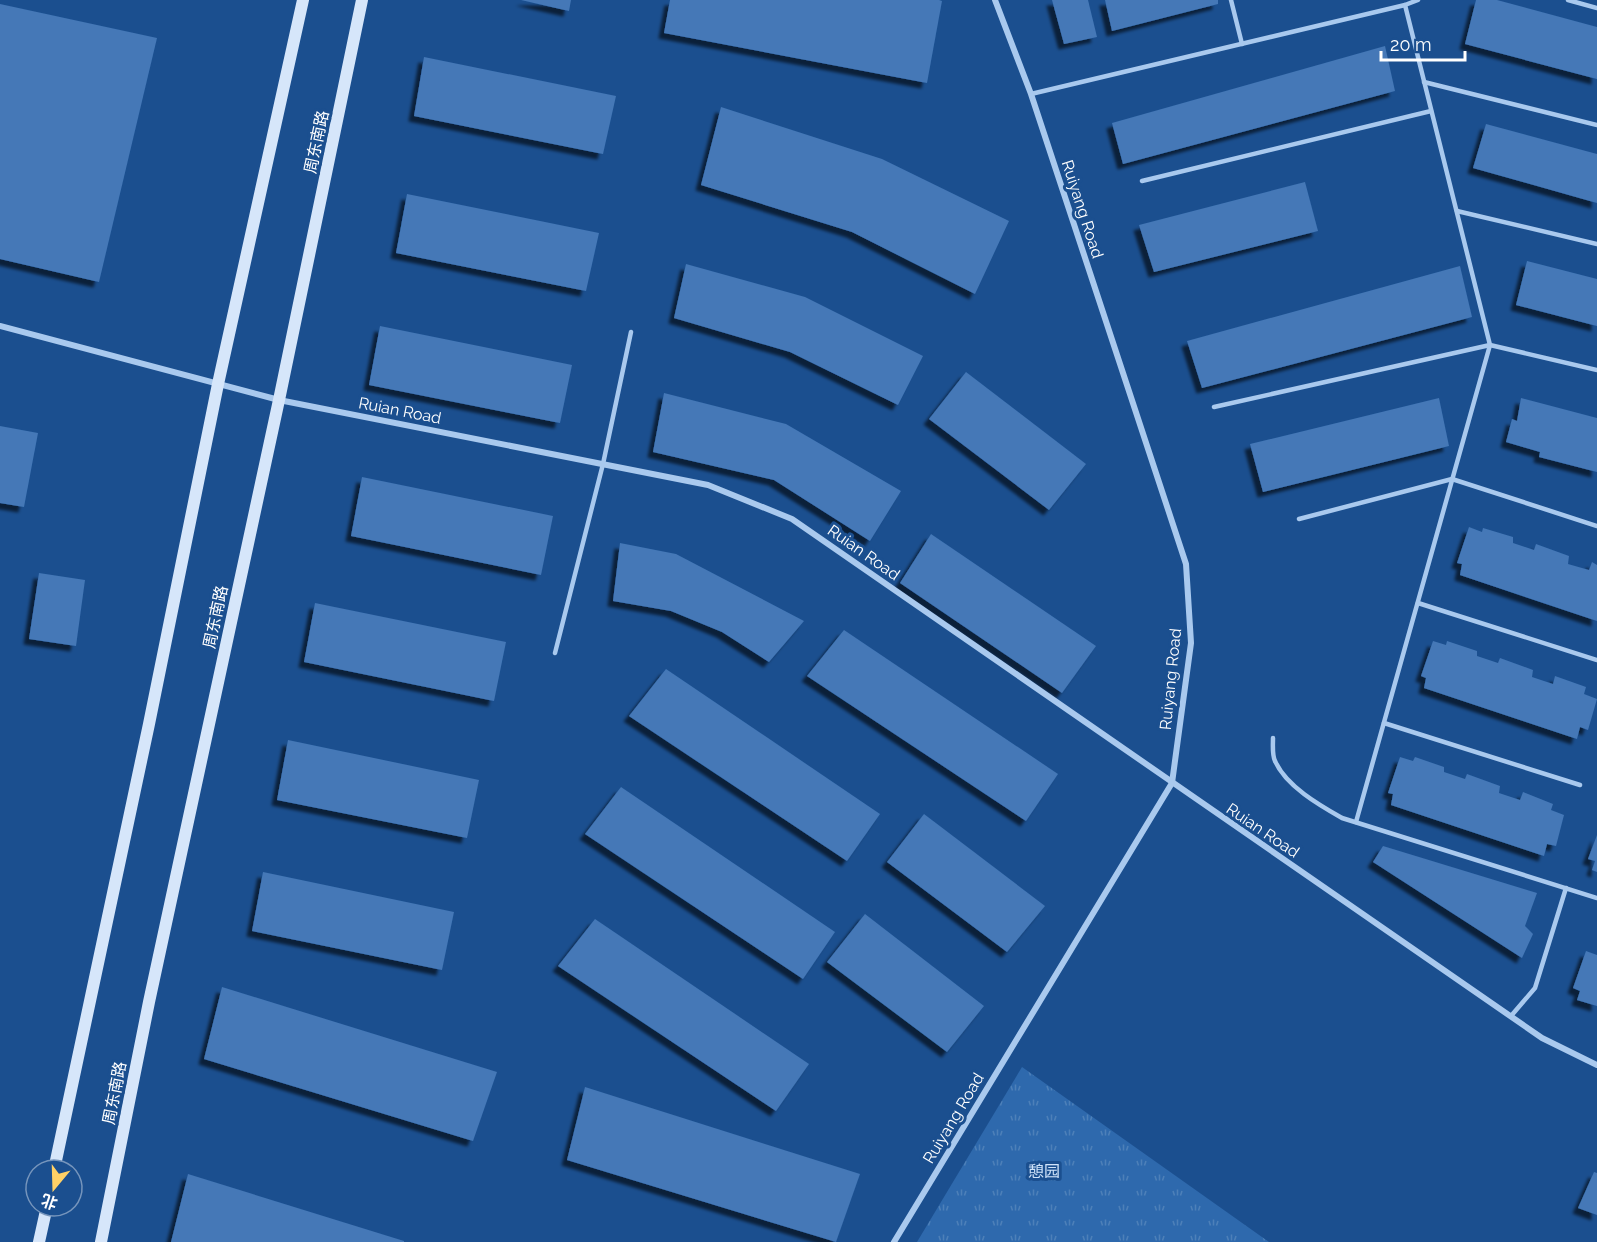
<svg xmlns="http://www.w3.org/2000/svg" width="1597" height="1242" font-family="Raleway,'Noto Sans SC',sans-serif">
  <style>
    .grass { fill: url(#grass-tufts) }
    .building { fill: #4478b7; filter: url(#shadow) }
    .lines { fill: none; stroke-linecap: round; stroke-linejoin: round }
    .lane { stroke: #a9c9ee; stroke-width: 4.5 }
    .street { stroke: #a9c9ee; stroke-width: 6 }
    .secondary { stroke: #d6e6fa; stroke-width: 12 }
    .labels { text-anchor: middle; stroke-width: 6; stroke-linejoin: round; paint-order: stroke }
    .street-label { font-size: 16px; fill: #fff; stroke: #1b4f8f }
    .park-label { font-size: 16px; fill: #cfe3fa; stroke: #1b4f8f }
  </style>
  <defs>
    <pattern id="grass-tufts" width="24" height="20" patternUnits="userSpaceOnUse" patternTransform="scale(1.5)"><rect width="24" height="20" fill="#2e69ad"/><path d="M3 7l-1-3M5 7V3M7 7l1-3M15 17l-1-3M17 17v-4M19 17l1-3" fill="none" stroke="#4d80b9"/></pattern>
    <filter id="shadow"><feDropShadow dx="-5.5" dy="5.5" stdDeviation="1.5" flood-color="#0009"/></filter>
  </defs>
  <rect width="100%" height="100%" fill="#1b4f8f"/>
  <path class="grass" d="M1022 1067 1269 1242H917Z"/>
  <g class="building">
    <path d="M521 0H571L569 11Z"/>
    <path d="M670 0H939L942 1 927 83 664 33Z"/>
    <path d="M1052 0H1088L1097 37 1064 44Z"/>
    <path d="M1105 0H1218V4L1112 31Z"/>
    <path d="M1476 0H1497L1597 27V79L1465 44Z"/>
    <path d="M0 4 157 38 99 282 0 259Z"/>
    <path d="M1385 46 1395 91 1123 164 1112 123Z"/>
    <path d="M424 57 616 96 603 154 414 116Z"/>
    <path d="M721 107 882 159 1009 221 975 294 852 232 701 185Z"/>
    <path d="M1486 124 1597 154V203L1473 168Z"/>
    <path d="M1305 182 1318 231 1154 272 1139 225Z"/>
    <path d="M407 194 599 233 586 291 396 253Z"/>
    <path d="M1527 261 1597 279V326L1516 305Z"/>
    <path d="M686 264 805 297 923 356 898 405 790 352 674 318Z"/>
    <path d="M1460 266 1472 317 1202 388 1187 341Z"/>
    <path d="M380 326 572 365 560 423 369 385Z"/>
    <path d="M966 372 1086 464 1049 510 929 419Z"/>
    <path d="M664 393 786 424 901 491 870 541 774 480 653 452Z"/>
    <path d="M1439 398 1449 446 1263 492 1250 444Z"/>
    <path d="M1521 398 1597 418V472L1539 457 1540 452 1506 442 1512 419 1517 421Z"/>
    <path d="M0 426 38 433 24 507 0 503Z"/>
    <path d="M362 477 553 516 541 575 351 536Z"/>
    <path d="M1469 527 1482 532 1483 528 1513 537V543L1534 550 1536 544 1569 556 1568 564 1589 570 1592 562 1597 565V621L1460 575 1462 564 1457 563Z"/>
    <path d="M931 534 1096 646 1062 693 900 583Z"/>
    <path d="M620 543 676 554 804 621 769 662 722 632 671 611 613 601Z"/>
    <path d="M39 573 85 580 76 646 29 639Z"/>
    <path d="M315 603 506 642 494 701 304 662Z"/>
    <path d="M844 630 1058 774 1026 821 807 676Z"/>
    <path d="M1433 641 1446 645 1447 641 1477 651V656L1498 663 1500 658 1533 670 1532 677 1553 684 1555 676 1586 687 1584 694 1597 699 1588 730 1580 727 1577 739 1424 688 1426 678 1421 676Z"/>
    <path d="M666 669 880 814 847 861 629 716Z"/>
    <path d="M288 740 479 780 467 838 277 800Z"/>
    <path d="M1400 757 1413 761 1415 757 1444 767V772L1465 779 1467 774 1500 786 1499 793 1520 800 1523 792 1553 804 1551 810 1564 815 1556 846 1547 844 1544 856 1391 805 1393 794 1388 793Z"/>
    <path d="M621 787 835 932 803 979 585 834Z"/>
    <path d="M924 814 1045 906 1007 952 887 862Z"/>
    <path d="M1597 835V872L1592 870 1595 861 1588 859Z"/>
    <path d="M1383 846 1537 893 1525 926 1533 934 1522 958 1373 862Z"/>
    <path d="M263 872 454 912 442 970 252 931Z"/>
    <path d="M865 914 984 1006 947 1052 827 962Z"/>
    <path d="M595 919 809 1064 776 1111 558 966Z"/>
    <path d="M1586 951 1597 955V1006L1577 1000 1580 991 1573 988Z"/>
    <path d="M222 987 497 1072 473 1141 204 1059Z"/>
    <path d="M585 1087 860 1174 836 1242 567 1160Z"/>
    <path d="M1594 1172 1597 1173V1215L1578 1208Z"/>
    <path d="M188 1174 404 1241V1242H171Z"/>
  </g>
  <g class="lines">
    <g class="lane">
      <path d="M1231 0 1242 44"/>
      <path d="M1568 0 1597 8"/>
      <path d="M1424 82 1597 125"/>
      <path d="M1031 94 1405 5 1418 0"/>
      <path d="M1142 181 1431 111"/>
      <path d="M1457 211 1597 244"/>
      <path d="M1214 407 1490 345 1597 370"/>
      <path d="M1299 519 1452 479 1597 526"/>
      <path d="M1418 603 1597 660"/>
      <path d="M555 653 603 464 631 332"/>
      <path d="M1384 723 1580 785"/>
      <path d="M1273 738C1273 745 1272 755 1275 761 1286 786 1319 805 1342 818L1597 898"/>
      <path d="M1356 822 1490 345 1405 5"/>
      <path d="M1511 1016 1535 988 1566 888"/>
    </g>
    <g class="street">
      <path d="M0 326 279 400 708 485 792 519 1542 1038 1597 1065"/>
      <path d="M894 1242 1172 783 1191 643 1186 564 1031 94 995 0"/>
    </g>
    <g class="secondary">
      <path d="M54 1170 149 724 218 384 303 0"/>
      <path d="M39 1242 47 1206"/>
      <path d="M101 1242 149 1002 279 400 362 0"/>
    </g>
  </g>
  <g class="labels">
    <g class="street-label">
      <text transform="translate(316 142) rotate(-78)" y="6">周东南路</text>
      <text transform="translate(1083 209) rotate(72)" y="6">Ruiyang Road</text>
      <text transform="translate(400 410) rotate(11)" y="6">Ruian Road</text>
      <text transform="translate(864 552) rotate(35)" y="6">Ruian Road</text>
      <text transform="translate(215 617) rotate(-78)" y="6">周东南路</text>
      <text transform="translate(1170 679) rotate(-84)" y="6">Ruiyang Road</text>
      <text transform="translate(1263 830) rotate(34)" y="6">Ruian Road</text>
      <text transform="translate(114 1093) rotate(-79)" y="6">周东南路</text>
      <text transform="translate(953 1118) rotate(-59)" y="6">Ruiyang Road</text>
    </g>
    <g class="park-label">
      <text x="1044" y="1177">憩园</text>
    </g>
  </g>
  <g transform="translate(54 1188) rotate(199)"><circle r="28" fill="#1b4f8f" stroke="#7695bc" stroke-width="1.5"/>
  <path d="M0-4.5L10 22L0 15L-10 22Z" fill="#ffd166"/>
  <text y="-9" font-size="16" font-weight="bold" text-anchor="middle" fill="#ffffff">北</text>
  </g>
  <path d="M1381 51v9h84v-9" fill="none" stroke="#ffffff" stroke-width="3"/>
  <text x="1390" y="51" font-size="18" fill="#ffffff" stroke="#1b4f8f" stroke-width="4.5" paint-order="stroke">20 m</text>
</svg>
